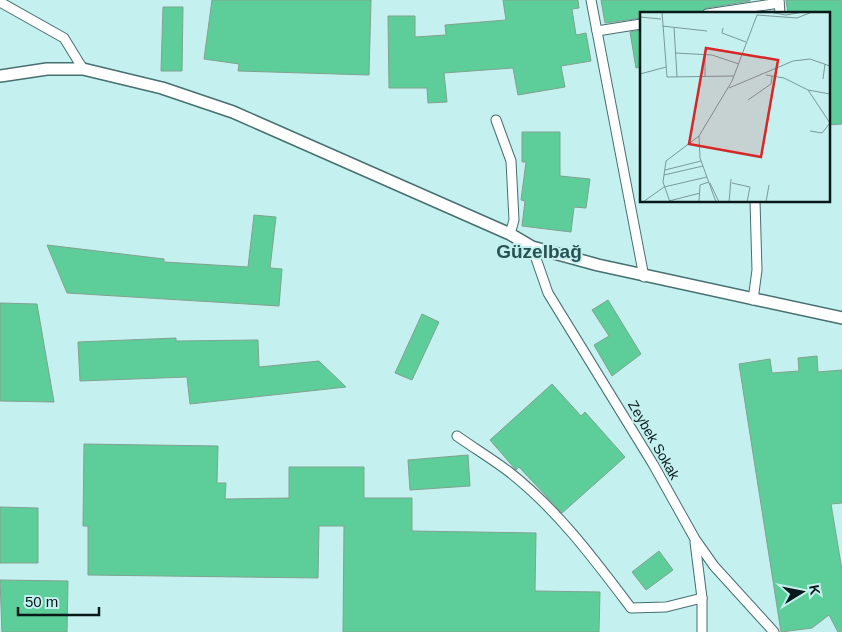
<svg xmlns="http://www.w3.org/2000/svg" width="842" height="632" font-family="Arial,sans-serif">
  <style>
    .building { fill: #5dcd9a; stroke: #81a290 }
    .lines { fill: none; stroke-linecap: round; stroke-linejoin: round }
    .minor-casing { stroke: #466f6f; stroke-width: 11 }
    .tertiary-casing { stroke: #466f6f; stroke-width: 14 }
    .minor { stroke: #fff; stroke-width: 9 }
    .tertiary { stroke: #fff; stroke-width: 11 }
    .labels { text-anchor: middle; stroke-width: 4; stroke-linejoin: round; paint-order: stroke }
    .street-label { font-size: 14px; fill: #081919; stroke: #c4f0ef }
    .district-label { font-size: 19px; font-weight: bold; fill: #295252; stroke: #c4f0ef }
    .inset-road { fill: none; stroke: #799a99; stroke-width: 1 }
    .view { fill: #d62828; fill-opacity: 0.15; stroke: #d62828; stroke-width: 2.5 }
    .inset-edge { fill: none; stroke: #081919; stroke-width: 2.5 }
  </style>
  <rect width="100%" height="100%" fill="#c4f0ef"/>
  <g class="building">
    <path d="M212 0H371L369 75 238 71 239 64 204 59Z"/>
    <path d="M503 0H578L579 8 572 9 576 35 586 33 591 61 561 66 565 87 518 95 513 68 444 73 447 102 428 103 427 88H389L388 16H415V37L446 35 445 25 506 20Z"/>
    <path d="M601 0H750V1L706 8 701 13 696 14H641V18L605 23Z"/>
    <path d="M786 0H842V124L828 125V14H788Z"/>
    <path d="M163 7H183L182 71H161Z"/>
    <path d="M641 30V67L636 68 630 32Z"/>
    <path d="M522 132H560V176L590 179 586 208 574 207 571 232 522 226 525 201 521 200 526 162H522Z"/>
    <path d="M254 215 276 217 270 268 282 269 279 306 67 293 47 245 164 259V262L248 267Z"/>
    <path d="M608 300 641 354 612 376 594 345 609 336 592 310Z"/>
    <path d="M0 303 37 304 54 402 0 401Z"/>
    <path d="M422 314 439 322 412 380 395 373Z"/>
    <path d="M176 338V341L258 340 259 367 319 361 346 387 190 404 187 377 80 381 78 342Z"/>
    <path d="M817 356 818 372 842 370V503L831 504 842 570V632H838L829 615 812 628 781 632 739 364 770 359 772 373 799 371 798 358Z"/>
    <path d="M552 384 581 416 585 412 625 457 562 513 519 467 516 470 490 440Z"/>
    <path d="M84 444 218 446 217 483H226L225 499 289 498V467H364V498H412V531L536 533 535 591 600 592 599 632H343L344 526H319L318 578 88 575V526H83Z"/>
    <path d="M468 455 470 486 410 490 408 460Z"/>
    <path d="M0 507 38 508V563H0Z"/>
    <path d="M659 551 673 570 646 590 632 572Z"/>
    <path d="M0 580 68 581 67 632H2Z"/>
  </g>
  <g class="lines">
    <defs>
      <g id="minor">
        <path d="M591 0 644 277"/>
        <path d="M779 0 780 14"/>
        <path d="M0 2 64 38 83 69"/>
        <path d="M707 14 779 3"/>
        <path d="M597 31 641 24"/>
        <path d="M496 120 511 161 514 220 510 234"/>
        <path d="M532 247 548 293 653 464 695 539 714 566 774 632"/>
        <path d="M753 300 757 270 755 201"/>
        <path d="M457 436C474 448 492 459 508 471 557 509 594 559 631 608L666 607 702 598"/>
        <path d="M695 542 702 598V632"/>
      </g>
      <path id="tertiary" d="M0 76 47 69H83L162 88 233 112 510 234 532 247 598 265 842 318"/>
    </defs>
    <use href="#minor" class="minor-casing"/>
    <use href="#tertiary" class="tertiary-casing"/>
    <use href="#minor" class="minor"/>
    <use href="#tertiary" class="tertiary"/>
  </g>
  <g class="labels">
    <g class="street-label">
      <text transform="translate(654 440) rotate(60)" y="5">Zeybek Sokak</text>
    </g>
    <g class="district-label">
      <text x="539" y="258">Güzelbağ</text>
    </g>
  </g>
  <g transform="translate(640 12)">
    <rect width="190" height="190" fill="#c4f0ef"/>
    <path class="inset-road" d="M22 0 27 65 94 64M129 0 146 3 163 0M0 5 21 7M22 14 67 19M34 15 37 65M83 16 82 21 106 30M87 39 102 42M35 41 72 43 99 52M0 62 26 55M126 63 144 66 168 78 190 111M65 64V43M183 67 185 52M89 76 153 49 170 47 190 54M168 78 190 82M108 88 131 72 132 64M170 119 182 121 190 111M25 158 61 149M24 163 63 154M70 171 79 190M92 171 110 175 107 190M29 189 60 181M3 190 24 175 67 165M30 190 23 170 26 149 59 124M59 190 60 173 69 170M76 190 60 146 59 124 92 69 117 3 157 6 172 0M89 190 91 167M126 190 129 173"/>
    <path class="view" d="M66 36 138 48 121 145 49 132Z"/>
    <rect width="190" height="190" class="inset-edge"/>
  </g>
  <g transform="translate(802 592) rotate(80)" stroke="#c4f0ef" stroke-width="4" paint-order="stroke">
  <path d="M0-4L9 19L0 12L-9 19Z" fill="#081919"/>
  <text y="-8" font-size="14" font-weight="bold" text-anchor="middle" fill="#081919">K</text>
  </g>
  <path d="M18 607v8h81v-8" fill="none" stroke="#081919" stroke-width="2.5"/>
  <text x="25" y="607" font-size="15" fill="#081919" stroke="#c4f0ef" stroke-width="4" paint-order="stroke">50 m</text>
</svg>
